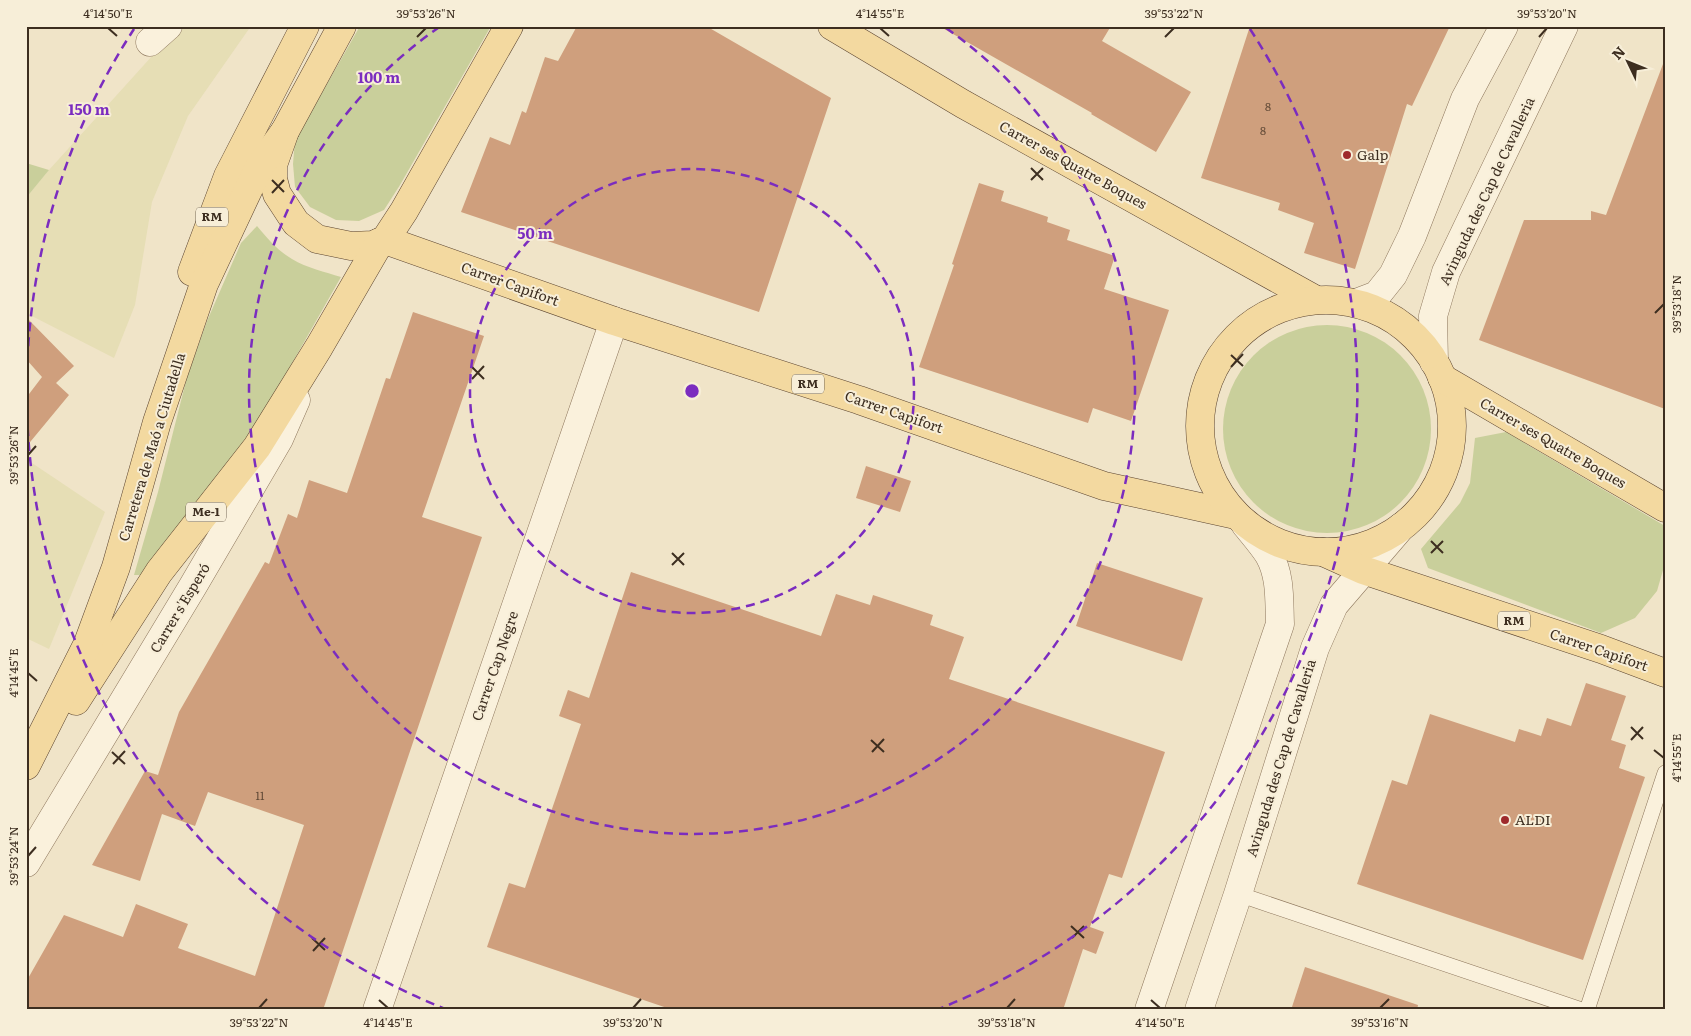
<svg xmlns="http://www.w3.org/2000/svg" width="1691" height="1036" font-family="Literata,serif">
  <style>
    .farmland { fill: #e6deb5 }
    .green { fill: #c9cf9b }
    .building { fill: #cf9f7d }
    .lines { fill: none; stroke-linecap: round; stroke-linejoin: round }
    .service-casing { stroke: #8d765c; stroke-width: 16 }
    .minor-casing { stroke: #8d765c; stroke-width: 29 }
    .tertiary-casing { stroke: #8d765c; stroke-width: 29 }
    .primary-casing { stroke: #5b4430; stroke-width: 29 }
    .service { stroke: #faf1dc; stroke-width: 15 }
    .minor { stroke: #faf1dc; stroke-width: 28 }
    .tertiary { stroke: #faf1dc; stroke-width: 28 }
    .primary { stroke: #f3d9a0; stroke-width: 28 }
    .ticks { fill: none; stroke: #3d2e20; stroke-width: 2 }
    .ring { fill: none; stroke: #7b2cbf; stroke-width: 2.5; stroke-dasharray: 9 6 }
    .poi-dot { fill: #9e2a2b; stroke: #f7eed8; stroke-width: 2 }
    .labels { text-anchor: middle; stroke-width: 4; stroke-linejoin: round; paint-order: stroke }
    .number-label { font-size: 11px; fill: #624a37 }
    .shield { fill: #f7eed8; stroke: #756857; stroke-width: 1 }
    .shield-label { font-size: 12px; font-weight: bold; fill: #3d2e20 }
    .poi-label { font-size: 14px; fill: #3d2e20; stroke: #f7eed8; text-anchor: start }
    .street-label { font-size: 14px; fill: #3d2e20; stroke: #f7eed8 }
    .centre { fill: #7b2cbf; stroke: #f7eed8; stroke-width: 2.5 }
    .ring-label { font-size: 15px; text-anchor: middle; font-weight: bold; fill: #7b2cbf; stroke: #f7eed8; stroke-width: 4; stroke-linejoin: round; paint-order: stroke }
    .neatline { fill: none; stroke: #3d2e20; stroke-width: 2 }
    .ticks-label { font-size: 12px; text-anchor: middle; fill: #3d2e20 }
  </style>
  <rect width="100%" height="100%" fill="#f0e4c8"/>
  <g class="farmland">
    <path d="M185 26H251L188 116 152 202 135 305 114 358 26 313V198L49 170 153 55Z"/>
    <path d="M26 459 105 512 49 649 26 638Z"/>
  </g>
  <g class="green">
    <path d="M360 26H491L400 185 384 210 359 221 336 220 310 207 295 187 293 164 295 140Z"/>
    <path d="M26 163 49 170 26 198Z"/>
    <path d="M257 226C267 238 278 251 292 259 307 268 325 272 341 277L257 425 142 575H134L158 492 187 377 207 321 241 243Z"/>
    <circle cx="1327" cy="429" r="104"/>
    <path d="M1506 432 1665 526V563L1657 591 1635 618 1601 633 1428 568 1421 549 1460 503 1470 483 1475 438Z"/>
  </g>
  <g class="building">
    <path d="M577 26H706L831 98 759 312 461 212 490 137 510 145 522 111 526 113 545 57 558 61Z"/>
    <path d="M939 26H1111L1102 41 1191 92 1156 152 1091 114 1092 113Z"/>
    <path d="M1250 26H1450L1412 106 1407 104 1355 269 1304 253 1314 223 1278 210 1280 203 1201 178Z"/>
    <path d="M1663 64 1665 65V409L1479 340 1524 220H1591V211L1606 215Z"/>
    <path d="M979 183 1004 191 1001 201 1048 217 1047 222 1070 230 1067 240 1115 256 1104 289 1169 310 1131 421 1093 408 1088 423 919 367 954 265 952 264Z"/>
    <path d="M413 312 484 336 422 517 482 537 323 1010H26V982L64 915 123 937 136 904 188 924 178 948 255 976 304 825 208 792 195 826 162 814 140 881 92 865 145 771 158 775 179 712 265 562 269 564 288 514 297 518 309 480 347 493 386 378 390 379Z"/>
    <path d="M26 317 74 366 56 383 69 395 26 447V398L42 377 26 359Z"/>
    <path d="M866 466 911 481 900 512 856 498Z"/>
    <path d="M1097 563 1203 598 1182 661 1076 626Z"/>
    <path d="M631 572 821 636 836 594 870 605 873 595 933 615 930 625 964 637 949 679 1165 752 1122 878 1109 874 1090 927 1104 932 1096 954 1083 949 1063 1010H673L487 947 509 883 525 888 581 724 559 716 568 690 589 698Z"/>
    <path d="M1586 683 1626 696 1611 740 1626 745 1619 768 1645 777 1583 960 1357 884 1392 780 1407 785 1430 714 1515 742 1519 729 1541 736 1547 718 1571 726Z"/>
    <path d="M1305 967 1418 1005 1417 1010H1291Z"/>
  </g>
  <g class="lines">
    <defs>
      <g id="service">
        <path d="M1238 894 1582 1010"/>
        <path d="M1587 1010 1665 773"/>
      </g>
      <g id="minor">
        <path d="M150 42 168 26"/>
        <path d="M26 863 193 586 279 439 296 400"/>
        <path d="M377 1010 614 321"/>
      </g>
      <g id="tertiary">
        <path d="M1356 303 1377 295 1393 275 1412 236 1465 99 1504 26"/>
        <path d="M1434 362 1433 316 1446 272 1564 26"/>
        <path d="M1149 1010 1280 624C1279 601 1281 576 1269 555 1262 544 1253 534 1245 524"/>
        <path d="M1199 1010 1238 894 1315 648 1334 605 1401 527"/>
      </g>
      <g id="primary">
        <path d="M342 26 285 131 273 165V179L277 194 296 223 317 239 351 246 373 245 385 240 404 211 509 26"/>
        <path d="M832 26 963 104 1316 300"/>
        <path d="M385 240 614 321 859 400 1104 486 1236 515"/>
        <path d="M192 272 228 176 305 26"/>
        <circle cx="1326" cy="426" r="126"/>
        <path d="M1442 378 1665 508"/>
        <path d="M1323 552 1363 570 1601 649 1665 673"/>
        <path d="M76 701 159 572 257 447 319 347 380 242"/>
        <path d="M26 766 88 643 116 567 157 422 204 284 259 167 285 131"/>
      </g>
    </defs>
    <use href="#service" class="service-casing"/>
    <use href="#minor" class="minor-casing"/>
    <use href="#tertiary" class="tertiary-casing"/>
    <use href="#primary" class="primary-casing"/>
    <use href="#service" class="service"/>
    <use href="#minor" class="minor"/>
    <use href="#tertiary" class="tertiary"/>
    <use href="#primary" class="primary"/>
  </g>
  <path class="ticks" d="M108 28 117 36M880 28 889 36M417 37 426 28M1165 37 1174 28M1539 37 1547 28M1031 168 1043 180M272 180 284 192M1031 180 1043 168M272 193 284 180M1655 313 1664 304M1231 355 1243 366M472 367 484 379M1231 367 1243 354M472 379 484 366M28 455 36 446M1431 541 1443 553M672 553 684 565M1431 553 1443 541M672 565 684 553M28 673 37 681M1631 727 1643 739M871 740 884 752M1631 740 1643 727M1654 750 1664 758M112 752 125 764M872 752 884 739M113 764 125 751M28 856 36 847M1071 926 1084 938M312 938 325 950M1072 938 1084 926M313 951 325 938M379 1000 388 1008M1151 1000 1160 1008M259 1008 267 999M633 1008 641 999M1007 1008 1015 999M1380 1008 1389 999"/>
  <g class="ring">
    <circle cx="692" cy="391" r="222"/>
    <path d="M946 28A443 443 0 1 1 438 28"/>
    <path d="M448 1010A665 665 0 0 1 134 29M1250 29A665 665 0 0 1 936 1010"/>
  </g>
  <g class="poi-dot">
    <circle cx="1347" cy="155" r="5"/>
    <circle cx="1505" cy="820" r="5"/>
  </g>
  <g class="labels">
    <g class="number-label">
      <text x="1268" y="111">8</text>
      <text x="1263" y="135">8</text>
      <text x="260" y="800">11</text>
    </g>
    <g class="shield">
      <rect x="196" y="207.5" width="32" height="19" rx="4"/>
      <rect x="792" y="374.5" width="32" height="19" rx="4"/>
      <rect x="186" y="502.5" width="40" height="19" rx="4"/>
      <rect x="1498" y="611.5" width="32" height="19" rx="4"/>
    </g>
    <g class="shield-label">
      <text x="212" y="221">RM</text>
      <text x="808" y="388">RM</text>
      <text x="206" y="516">Me-1</text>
      <text x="1514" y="625">RM</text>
    </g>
    <g class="poi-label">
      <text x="1357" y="160">Galp</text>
      <text x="1515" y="825">ALDI</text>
    </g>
    <g class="street-label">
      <text transform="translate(1073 165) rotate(29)" y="5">Carrer ses Quatre Boques</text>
      <text transform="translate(1487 191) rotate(-65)" y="5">Avinguda des Cap de Cavalleria</text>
      <text transform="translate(510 284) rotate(20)" y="5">Carrer Capifort</text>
      <text transform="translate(894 412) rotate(19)" y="5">Carrer Capifort</text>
      <text transform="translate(1553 443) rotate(30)" y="5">Carrer ses Quatre Boques</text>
      <text transform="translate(152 447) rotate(-73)" y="5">Carretera de Maó a Ciutadella</text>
      <text transform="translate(180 608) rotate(-59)" y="5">Carrer s'Esperó</text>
      <text transform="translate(1599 650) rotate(19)" y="5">Carrer Capifort</text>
      <text transform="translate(495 666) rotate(-71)" y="5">Carrer Cap Negre</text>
      <text transform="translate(1281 758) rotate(-73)" y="5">Avinguda des Cap de Cavalleria</text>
    </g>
  </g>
  <circle cx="692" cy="391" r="8" class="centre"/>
  <g class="ring-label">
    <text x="379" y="83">100 m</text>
    <text x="89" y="115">150 m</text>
    <text x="535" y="239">50 m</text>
  </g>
  <rect width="1691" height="1036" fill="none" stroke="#f7eed8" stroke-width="55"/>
  <g transform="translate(1628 62) rotate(313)" stroke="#f7eed8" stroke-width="4" paint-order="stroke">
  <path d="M0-4L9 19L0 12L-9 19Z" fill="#3d2e20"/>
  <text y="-8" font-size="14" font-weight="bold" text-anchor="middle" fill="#3d2e20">N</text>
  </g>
  <rect x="28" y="28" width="1636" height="980" class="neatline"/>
  <g class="ticks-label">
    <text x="108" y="18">4°14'50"E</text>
    <text x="426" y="18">39°53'26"N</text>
    <text x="880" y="18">4°14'55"E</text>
    <text x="1174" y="18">39°53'22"N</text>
    <text x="1547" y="18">39°53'20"N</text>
    <text transform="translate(1677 304) rotate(-90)" y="4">39°53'18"N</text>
    <text transform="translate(14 455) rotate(-90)" y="4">39°53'26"N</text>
    <text transform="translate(14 673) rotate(-90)" y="4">4°14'45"E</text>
    <text transform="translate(1677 758) rotate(-90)" y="4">4°14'55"E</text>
    <text transform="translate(14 856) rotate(-90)" y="4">39°53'24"N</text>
    <text x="259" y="1027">39°53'22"N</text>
    <text x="388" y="1027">4°14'45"E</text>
    <text x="633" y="1027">39°53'20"N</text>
    <text x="1007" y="1027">39°53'18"N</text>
    <text x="1160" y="1027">4°14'50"E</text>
    <text x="1380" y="1027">39°53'16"N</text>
  </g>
</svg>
